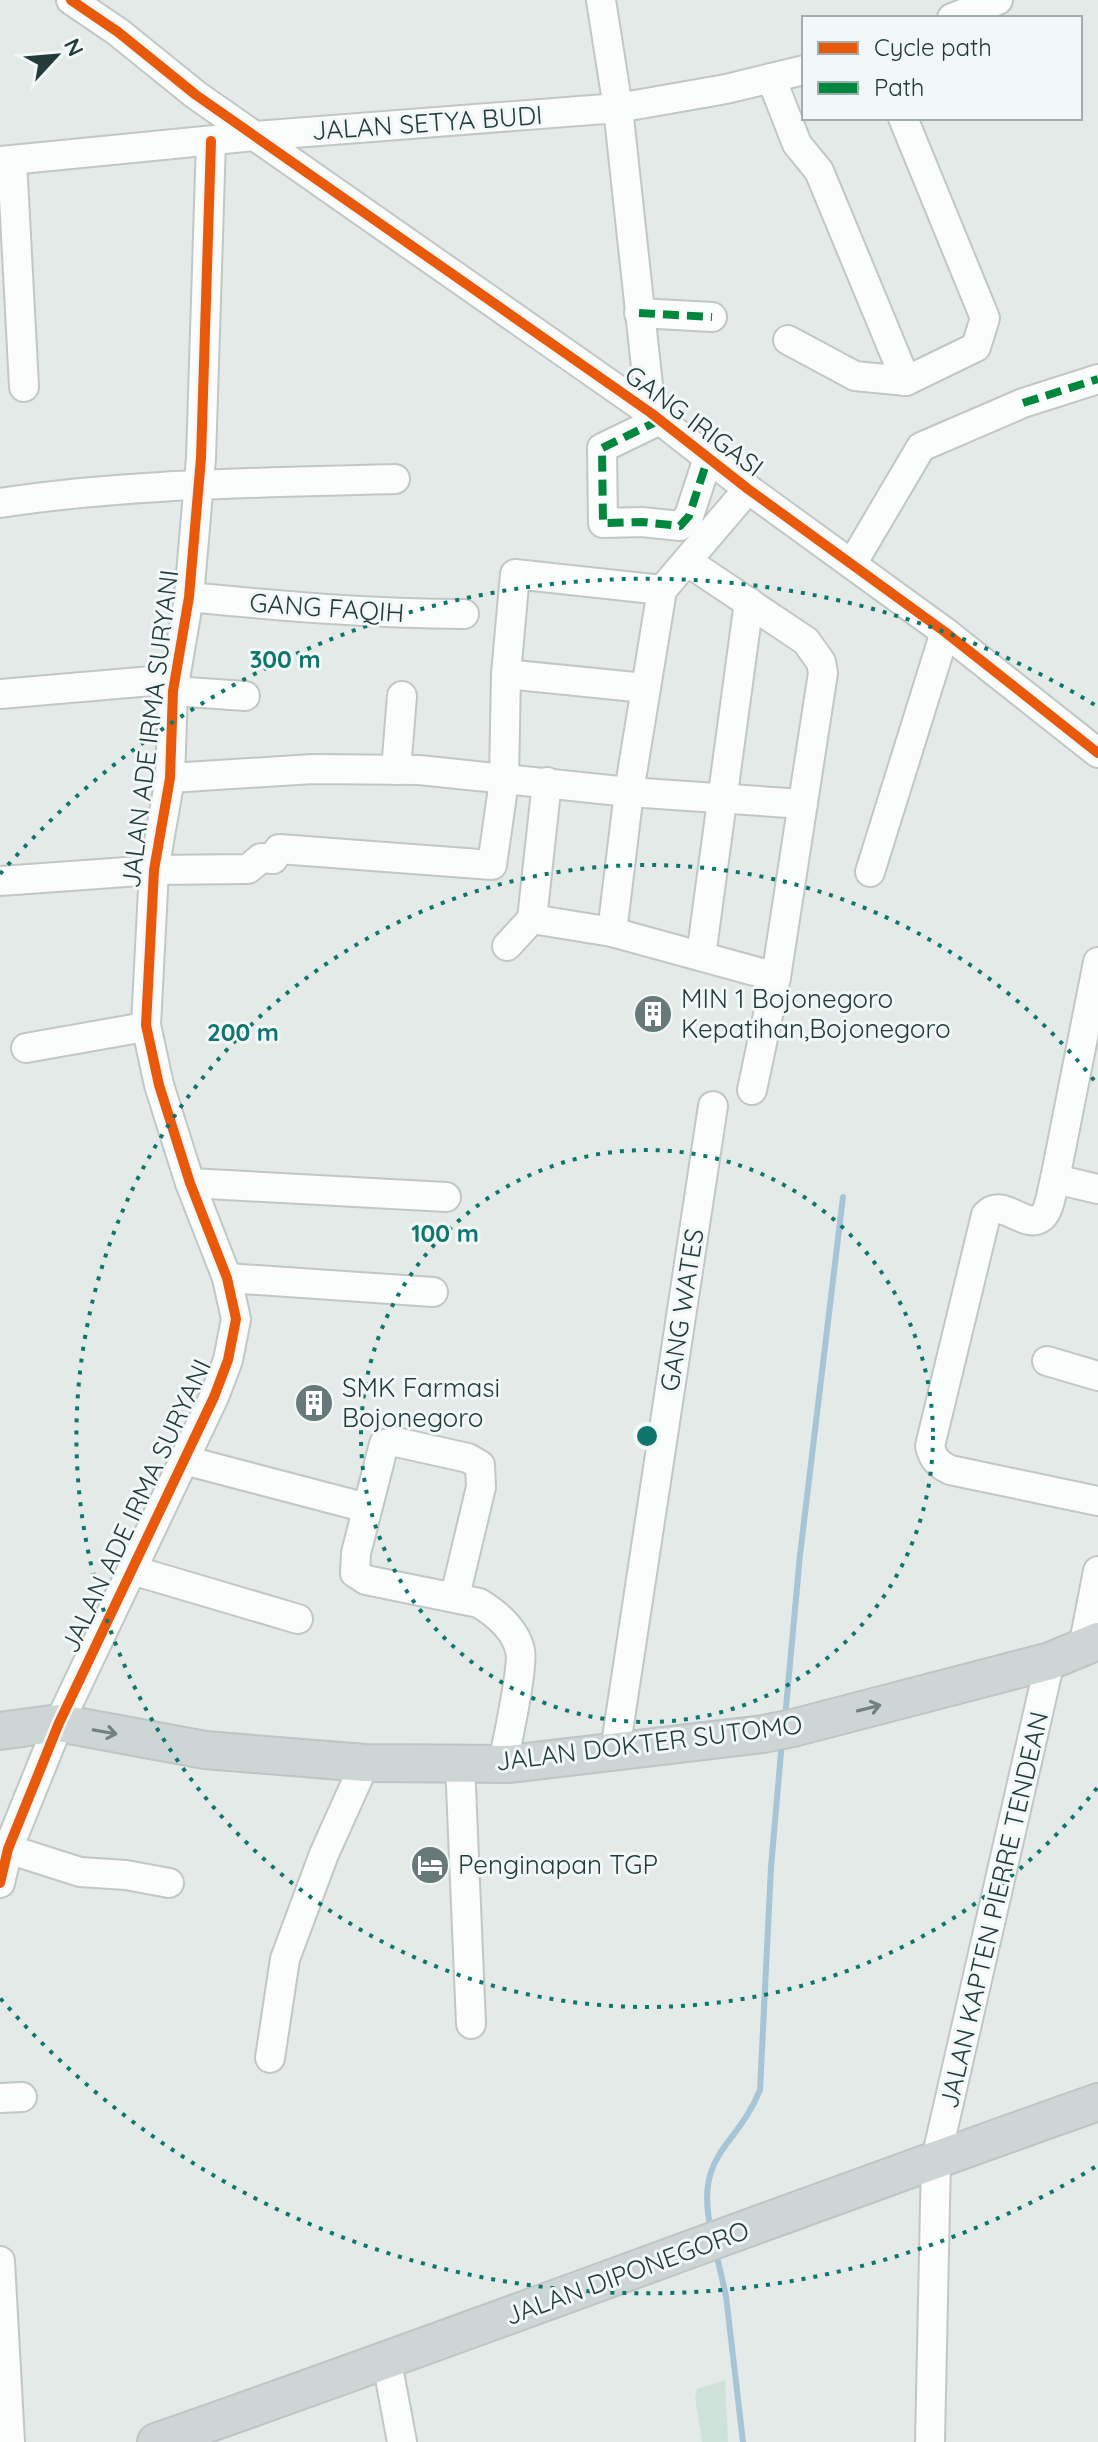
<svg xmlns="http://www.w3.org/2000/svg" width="1098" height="2442" font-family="Quicksand,sans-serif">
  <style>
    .green { fill: #cee2d9 }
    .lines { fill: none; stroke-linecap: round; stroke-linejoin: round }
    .stream { stroke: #a6c5d6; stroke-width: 6 }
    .minor-casing { stroke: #c1c7c5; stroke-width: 32 }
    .major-casing { stroke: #bdc6c5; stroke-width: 40 }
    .minor { stroke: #fbfcfc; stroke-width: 28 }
    .major { stroke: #ced6d5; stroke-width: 36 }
    .quiet { stroke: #00873e; stroke-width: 8; stroke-dasharray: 16 8; stroke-linecap: butt }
    .cycleway-casing { stroke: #f2f8f7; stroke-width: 15 }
    .cycleway { stroke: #e8590c; stroke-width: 10 }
    .oneway { stroke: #708180 }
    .ring { fill: none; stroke: #0f766e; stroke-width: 4; stroke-dasharray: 4 8 }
    .labels { text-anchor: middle; stroke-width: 6; stroke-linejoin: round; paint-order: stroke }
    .street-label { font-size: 26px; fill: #233c3b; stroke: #f2f8f7 }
    .poi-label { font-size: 26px; fill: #233c3b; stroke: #f2f8f7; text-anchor: start }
    .centre { fill: #0f766e; stroke: #f2f8f7; stroke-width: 4 }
    .ring-label { font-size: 24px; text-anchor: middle; font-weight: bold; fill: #0f766e; stroke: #f2f8f7; stroke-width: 6; stroke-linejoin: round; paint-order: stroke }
  </style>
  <rect width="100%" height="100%" fill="#e4eae8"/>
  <path class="green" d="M725 2380 728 2442H702L695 2397 697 2389Z"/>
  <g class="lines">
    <g class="stream">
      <path d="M785 1718 800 1555 843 1197"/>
      <path d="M711 2230C694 2153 736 2149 760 2090L771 1867 782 1741"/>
      <path d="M716 2252 726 2296 743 2442"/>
    </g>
    <defs>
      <g id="minor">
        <path d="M71 0 118 32 196 95 651 413 748 489 945 632 1098 753"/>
        <path d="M601 0 618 108 651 413"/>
        <path d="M952 18 998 0"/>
        <path d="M771 78 797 144 819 171 906 381"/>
        <path d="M12 160 24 387"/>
        <path d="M0 161 255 136 618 108 726 89 804 70"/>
        <path d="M639 313 712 317"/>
        <path d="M788 340 855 376 906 381 976 347 985 318 903 118"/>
        <path d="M660 420 602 448 603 523 642 522 680 526 689 516 708 458"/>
        <path d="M0 503C130 483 263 483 395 479"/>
        <path d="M852 564 921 447 1023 403 1098 379"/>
        <path d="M189 597C281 606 372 614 464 614"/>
        <path d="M506 674 645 688"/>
        <path d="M173 691 245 696"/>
        <path d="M0 694 175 679"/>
        <path d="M396 770 402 696"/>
        <path d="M170 778 313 769 419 770 629 792 803 804"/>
        <path d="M547 782 532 919 612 932 776 977 823 673 821 662 806 641 688 562"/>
        <path d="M870 872 945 632"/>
        <path d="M0 881 154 870 248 869 261 858 273 859 279 849 492 865 504 781 506 674 515 574 662 590"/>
        <path d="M612 932 629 792 662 590 748 489"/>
        <path d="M507 946 532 919"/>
        <path d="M701 956 749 602"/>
        <path d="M1098 962 1055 1179C1052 1189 1050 1210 1042 1217 1025 1231 1003 1196 986 1215L930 1446C933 1459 938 1464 950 1470L1098 1501"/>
        <path d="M26 1048 139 1028 146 1025"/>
        <path d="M752 1090 776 977"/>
        <path d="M1055 1179 1098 1189"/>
        <path d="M190 1183 446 1197"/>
        <path d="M227 1278 433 1292"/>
        <path d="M1047 1361 1098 1376"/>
        <path d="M184 1460 367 1508"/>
        <path d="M132 1570 298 1619"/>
        <path d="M455 1596 481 1487 480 1465 468 1458 396 1442 384 1444 356 1553 355 1573 366 1580 479 1603C497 1614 515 1629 520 1650 524 1665 507 1743 503 1763"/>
        <path d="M1083 1648 1098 1571"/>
        <path d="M615 1751 713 1106"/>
        <path d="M460 1763 471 2024"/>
        <path d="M8 1849 80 1872 126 1875 169 1883"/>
        <path d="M0 1883 8 1849 59 1723 214 1397 228 1360 236 1319 227 1278 190 1183 159 1085 146 1025 154 870 170 778 173 691 189 597 201 458 211 141"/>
        <path d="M270 2058 285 1959 324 1854 365 1763"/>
        <path d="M0 2098 22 2097"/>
        <path d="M0 2261 10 2442"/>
        <path d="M387 2362 402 2442"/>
        <path d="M930 2442 936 2159 1050 1661"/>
      </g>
      <g id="major">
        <path d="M0 1731 59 1723 205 1750 365 1763 510 1764 763 1734 793 1728 1050 1661 1098 1641"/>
        <path d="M156 2442C471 2332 783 2213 1098 2102"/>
      </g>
    </defs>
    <use href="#minor" class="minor-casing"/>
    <use href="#major" class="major-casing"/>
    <use href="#minor" class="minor"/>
    <use href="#major" class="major"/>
    <g class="quiet">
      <path d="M639 313 712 317"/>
      <path d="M1023 403 1098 379"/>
      <path d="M660 420 602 448 603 523 642 522 680 526 689 516 708 458"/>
    </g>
    <defs>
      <g id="cycleway">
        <path d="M71 0 118 32 196 95 651 413 748 489 945 632 1098 753"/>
        <path d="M0 1883 8 1849 59 1723 214 1397 228 1360 236 1319 227 1278 190 1183 159 1085 146 1025 154 870 170 778 173 691 189 597 201 458 211 141"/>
      </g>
    </defs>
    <use href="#cycleway" class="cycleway-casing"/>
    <use href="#cycleway" class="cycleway"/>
  </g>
  <defs><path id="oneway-shaft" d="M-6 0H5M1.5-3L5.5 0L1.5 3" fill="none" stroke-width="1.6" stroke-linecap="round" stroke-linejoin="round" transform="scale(2)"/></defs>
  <g class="oneway">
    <use href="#oneway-shaft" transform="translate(869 1708) rotate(-14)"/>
    <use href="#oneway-shaft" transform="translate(105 1732) rotate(10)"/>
  </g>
  <g class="ring">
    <circle cx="647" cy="1436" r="286"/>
    <path d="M1097 1788A571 571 0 1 1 1097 1084"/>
    <path d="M1095 2167A857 857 0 0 1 0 1998M0 874A857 857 0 0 1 1095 705"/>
  </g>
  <defs>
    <symbol id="building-disc" viewBox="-11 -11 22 22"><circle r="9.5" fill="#677978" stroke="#f2f8f7"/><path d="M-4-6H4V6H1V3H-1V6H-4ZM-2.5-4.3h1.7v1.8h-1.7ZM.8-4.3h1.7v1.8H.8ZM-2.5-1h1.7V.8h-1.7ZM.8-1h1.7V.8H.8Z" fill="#fff"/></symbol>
    <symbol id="hotel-disc" viewBox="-11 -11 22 22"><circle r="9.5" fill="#677978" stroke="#f2f8f7"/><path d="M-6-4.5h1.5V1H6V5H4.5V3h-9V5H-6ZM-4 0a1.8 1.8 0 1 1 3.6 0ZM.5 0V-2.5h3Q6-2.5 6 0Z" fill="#fff"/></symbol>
  </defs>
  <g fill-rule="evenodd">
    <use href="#building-disc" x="631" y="992" width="44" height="44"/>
    <use href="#building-disc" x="292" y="1381" width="44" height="44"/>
    <use href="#hotel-disc" x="408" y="1843" width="44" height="44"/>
  </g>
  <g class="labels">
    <g class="street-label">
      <text transform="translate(427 123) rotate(-4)" y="9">JALAN SETYA BUDI</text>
      <text transform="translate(694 421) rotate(37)" y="9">GANG IRIGASI</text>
      <text transform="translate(327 608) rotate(4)" y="9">GANG FAQIH</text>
      <text transform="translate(150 729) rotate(-83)" y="9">JALAN ADE IRMA SURYANI</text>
      <text transform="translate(682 1310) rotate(-81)" y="9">GANG WATES</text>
      <text transform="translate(136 1506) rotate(-65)" y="9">JALAN ADE IRMA SURYANI</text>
      <text transform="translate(649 1743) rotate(-7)" y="9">JALAN DOKTER SUTOMO</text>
      <text transform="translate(994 1910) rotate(-77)" y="9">JALAN KAPTEN PIERRE TENDEAN</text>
      <text transform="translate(627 2273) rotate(-20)" y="9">JALAN DIPONEGORO</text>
    </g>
    <g class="poi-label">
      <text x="681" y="1008">MIN 1 Bojonegoro<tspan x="681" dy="30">Kepatihan,Bojonegoro</tspan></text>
      <text x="342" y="1397">SMK Farmasi<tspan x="342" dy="30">Bojonegoro</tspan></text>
      <text x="458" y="1874">Penginapan TGP</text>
    </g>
  </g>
  <circle cx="647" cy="1436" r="12" class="centre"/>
  <g class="ring-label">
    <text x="285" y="668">300 m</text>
    <text x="243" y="1041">200 m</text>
    <text x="445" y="1242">100 m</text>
  </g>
  <rect x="802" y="16" width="280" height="104" fill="#f2f8f7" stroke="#9fadac" stroke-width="2"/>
  <rect x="818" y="42" width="40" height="12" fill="#e8590c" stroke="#9fadac" stroke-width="2"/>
  <text x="874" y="56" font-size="24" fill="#233c3b">Cycle path</text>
  <rect x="818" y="82" width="40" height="12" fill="#00873e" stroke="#9fadac" stroke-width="2"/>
  <text x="874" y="96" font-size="24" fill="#233c3b">Path</text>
  <g transform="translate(56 56) rotate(64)" stroke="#f2f8f7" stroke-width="6" paint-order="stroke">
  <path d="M0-6L14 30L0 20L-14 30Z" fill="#233c3b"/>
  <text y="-12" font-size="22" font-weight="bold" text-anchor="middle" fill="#233c3b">N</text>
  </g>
</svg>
